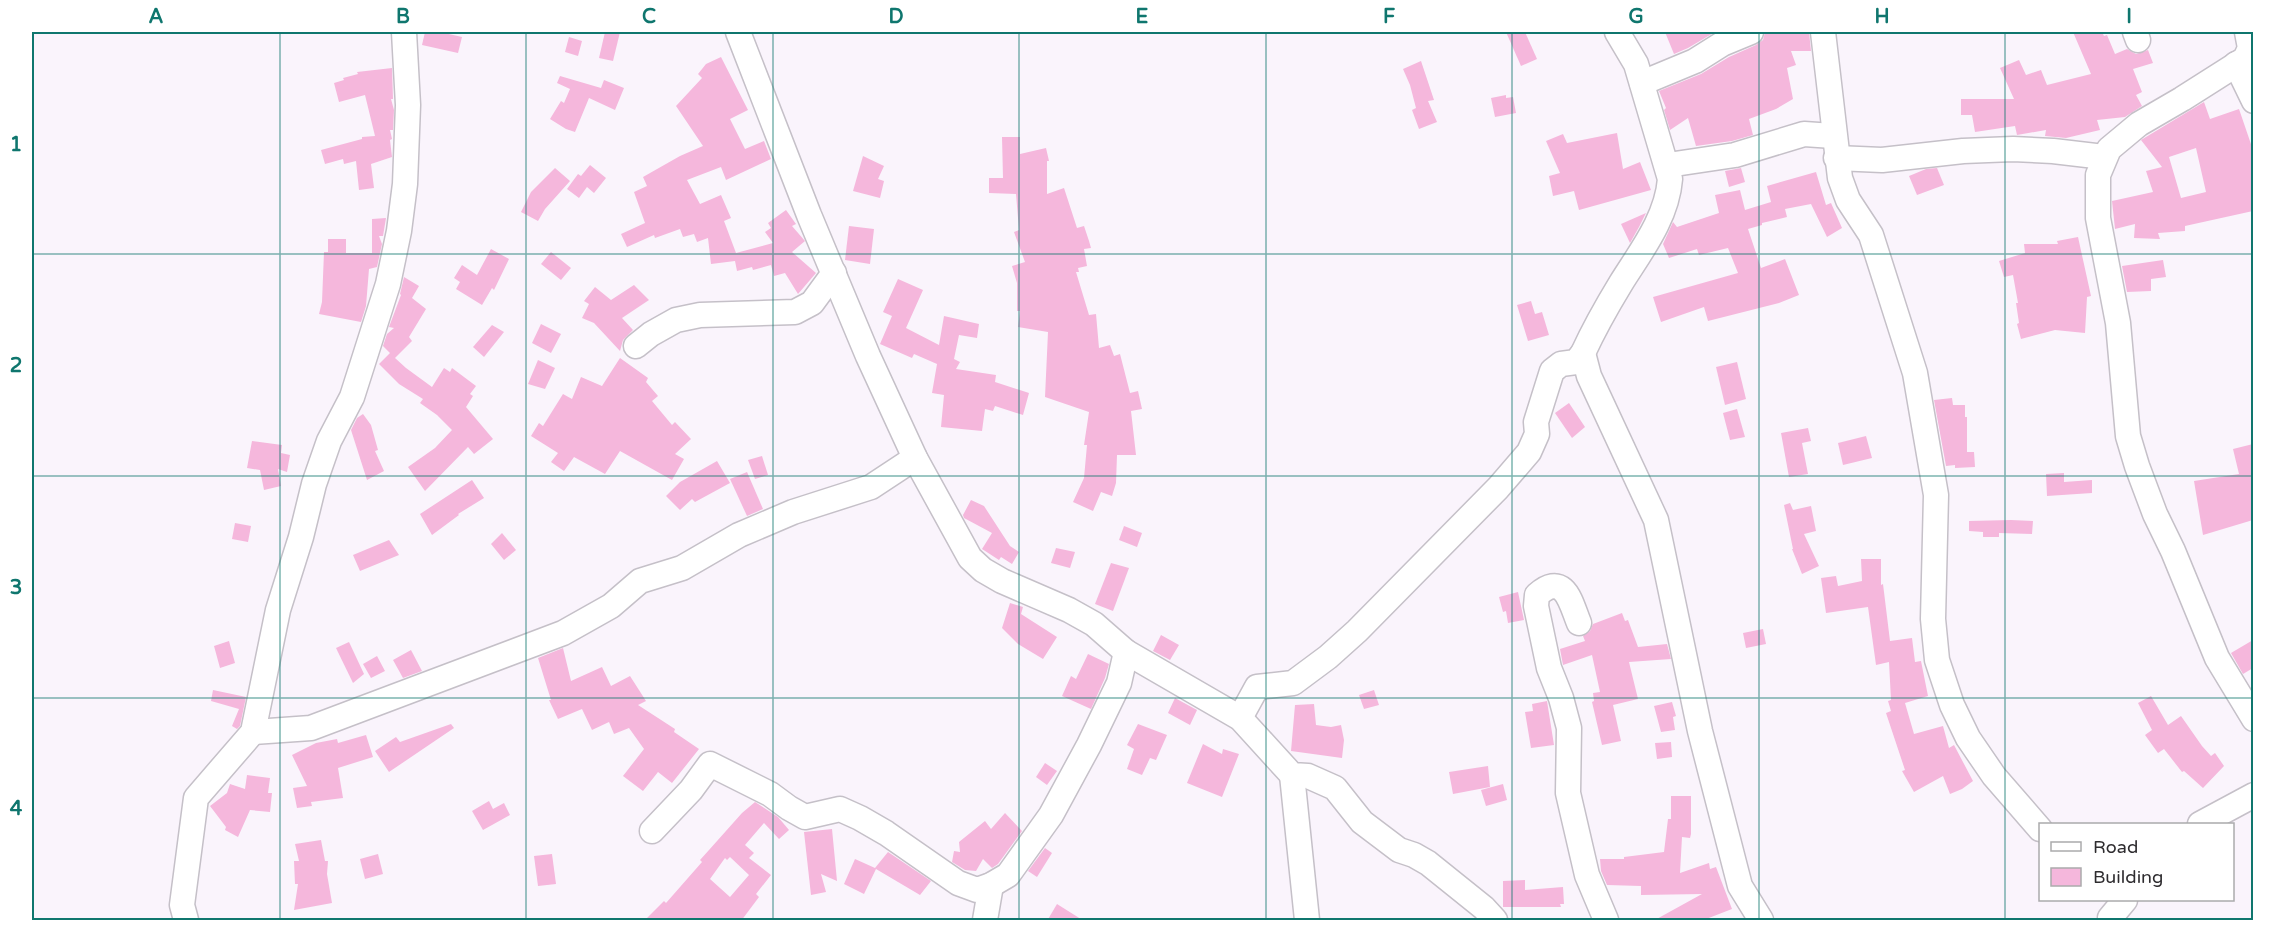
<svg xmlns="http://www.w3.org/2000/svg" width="2285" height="952" font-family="'Varela Round',sans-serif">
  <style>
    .building { fill: #f5b7dc; fill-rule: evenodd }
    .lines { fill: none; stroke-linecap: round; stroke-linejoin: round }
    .minor-casing { stroke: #c5c0c8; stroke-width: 27 }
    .minor { stroke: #fff; stroke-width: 24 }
    .grid { fill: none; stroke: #0f766e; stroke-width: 1.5; stroke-opacity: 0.55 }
    .neatline { fill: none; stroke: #0f766e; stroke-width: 2 }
    .grid-label { font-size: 20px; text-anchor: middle; font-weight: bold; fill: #0f766e }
  </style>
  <rect width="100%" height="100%" fill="#faf4fc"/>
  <g class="building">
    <path d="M425 32H440L462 37 458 53 422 45Z"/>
    <path d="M605 32H620L613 61 599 58Z"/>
    <path d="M1506 32H1525L1537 59 1521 66Z"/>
    <path d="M1665 32H1715L1688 48 1674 54Z"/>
    <path d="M1765 32H1809L1811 51H1791L1796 65 1787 68 1793 99 1776 109 1749 119 1753 135 1732 141 1696 146 1688 118 1670 130 1664 110 1666 108 1659 91 1701 74 1729 57 1756 45 1763 40Z"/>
    <path d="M2073 32H2102L2104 36 2107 35 2115 54 2127 49 2136 54 2148 50 2153 63 2133 69 2142 92 2136 95 2142 106 2125 117 2097 120 2100 130 2066 138 2045 136 2046 130 2017 135 2015 126 1975 132 1972 115H1961V99H2014L2000 68 2019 60 2026 75 2041 70 2047 85 2091 74Z"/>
    <path d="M569 37 582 41 578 56 565 52Z"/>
    <path d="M721 57 748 110 730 119 745 149 764 141 771 159 726 180 721 167 687 180 700 204 721 195 731 218 724 221 736 253 773 243 765 232 771 228 768 223 786 210 796 224 792 226 805 241 792 252 816 273 798 294 785 273 774 276 771 265 753 270 752 267 737 271 735 261 711 264 708 238 697 242 694 234 683 237 680 229 655 238 654 235 627 247 621 234 645 223 634 192 647 186 643 177 680 156 703 146 676 106 702 78 698 74 706 64Z"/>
    <path d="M1421 61 1434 100 1428 101 1437 122 1419 129 1412 110 1416 108 1410 85 1403 69Z"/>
    <path d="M392 68 393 99H391L394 110 393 130H390L392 139 390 140 392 157 371 164 374 188 359 190 356 161 344 164 343 159 325 164 321 150 362 139V137L375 136 365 95 339 102 334 83 344 80 343 78 358 74 357 72Z"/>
    <path d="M560 76 601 88 604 80 624 88 615 110 589 98 575 132 566 129 550 119 561 101 564 103 570 89 557 83Z"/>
    <path d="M1506 95V98L1513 97 1516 113 1495 117 1491 98Z"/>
    <path d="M2204 102 2210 119 2239 109 2253 150V211L2185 226V231L2158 233 2160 239 2134 238 2135 224 2115 229 2112 201 2153 192 2146 171 2162 167 2141 140ZM2196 148 2206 192 2181 198 2169 157Z"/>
    <path d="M1617 133 1623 169 1640 162 1651 190 1579 210 1574 191 1553 196 1549 176 1560 173 1546 141 1563 134 1567 143Z"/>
    <path d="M1002 137H1020V154L1046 148 1049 161H1047V194L1064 188 1077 228 1084 226 1089 241 1091 248 1084 249 1087 266 1078 268 1079 272H1076L1089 315 1096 314 1099 348 1110 345 1114 356 1120 354 1130 393 1138 391 1142 409 1131 411 1136 455H1117L1116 483 1112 496 1101 492 1093 511 1073 502 1084 478 1087 445H1084L1089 412 1045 397 1048 332 1018 327 1020 311H1017V283L1012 266 1025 262 1014 232 1019 230 1016 194 989 193V178H1003Z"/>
    <path d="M863 156 884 166 878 179 884 181 880 198 853 191Z"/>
    <path d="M590 165 606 178 594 193 587 187 579 198 567 189 578 174 581 176Z"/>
    <path d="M555 168 570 181 545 209 538 221 521 212 531 192Z"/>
    <path d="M1741 168 1745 182 1729 187 1725 171Z"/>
    <path d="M1937 168 1944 185 1917 195 1909 176 1926 169Z"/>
    <path d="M1816 172 1826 205 1831 203 1842 228 1827 237 1811 204 1785 209 1787 217 1762 223V225L1748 229 1761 268 1785 259 1799 295 1779 303 1708 321 1704 307 1661 322 1653 297 1738 273 1728 248 1699 255 1697 249 1669 258 1663 244 1673 222 1677 227 1719 213 1715 195 1740 190 1745 210 1771 202 1767 186Z"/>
    <path d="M1646 213 1639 227 1630 243 1621 224Z"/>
    <path d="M386 218 383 236H379L382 244 377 267 369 269 366 306 361 322 319 314 322 302 324 252H328V239H346V253H372V219Z"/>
    <path d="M849 226 874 229 870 264 845 260Z"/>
    <path d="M2078 237 2091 296 2087 297 2085 333 2055 330 2021 339 2017 324 2019 323 2016 303H2018L2013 275 2004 277 1999 261 2025 253 2024 244H2058L2057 241Z"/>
    <path d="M491 249 509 259 494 290 492 288 482 305 456 289 460 282 454 278 462 265 477 275Z"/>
    <path d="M551 252 571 268 561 280 541 264Z"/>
    <path d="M2163 260 2166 277 2151 279V291L2127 292 2122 266Z"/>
    <path d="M404 277 419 286 412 298 426 309 409 337 412 341 395 358 406 368 432 387 444 368 450 372 452 368 476 386 470 394 473 396 466 407 493 439 474 454 468 447 425 491 408 467 435 448 452 430 437 415 420 403 423 399 399 384 379 364 390 353 383 346 387 334 394 328 389 327 401 295 400 294Z"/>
    <path d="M898 279 923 290 906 328 939 345 944 316 979 324 977 338 959 335 954 359 960 362 956 369 996 375 995 382 1029 393 1023 415 995 406 993 411 985 409 982 431 941 427 944 395 932 393 937 364 914 354 912 358 880 344 892 316 883 312Z"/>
    <path d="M634 285 649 300 622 318 633 330 623 340 620 351 594 323 582 318 589 304 584 301 595 287 611 300Z"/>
    <path d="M1531 301 1535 314 1542 312 1549 335 1528 341 1517 305Z"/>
    <path d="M541 324 561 334 551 353 532 343Z"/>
    <path d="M492 325 504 332 484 357 473 347Z"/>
    <path d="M620 358 648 378 646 382 658 396 652 401 672 425 675 422 691 439 675 454 684 459 672 480 620 451 605 474 574 457 564 471 551 462 558 453 531 436 539 423 543 426 563 394 572 399 581 377 602 386Z"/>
    <path d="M538 360 555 368 545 389 528 384Z"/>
    <path d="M1737 362 1746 399 1725 405 1716 367Z"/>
    <path d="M1952 398 1953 405H1965V417H1967V452H1974L1975 467 1955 468V465L1946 466 1934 400Z"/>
    <path d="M1569 403 1585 427 1572 438 1555 413Z"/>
    <path d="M1737 409 1745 437 1730 440 1723 413Z"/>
    <path d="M363 414 371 425 378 450 375 451 384 471 367 480 351 430 357 418Z"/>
    <path d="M1808 428 1811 441 1802 443 1808 474 1789 477 1781 433Z"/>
    <path d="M1866 436 1872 458 1843 465 1838 443Z"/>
    <path d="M252 441 282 445 281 453 290 455 287 472 278 469 281 486 264 490 260 470 247 468Z"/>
    <path d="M2253 444V520L2203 535 2194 481 2239 474 2233 449Z"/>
    <path d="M762 456 768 475 755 479 748 460Z"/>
    <path d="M717 461 730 483 695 502 692 499 680 510 666 496 680 482Z"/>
    <path d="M747 472 763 509 747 516 730 479Z"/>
    <path d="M2064 473V482L2092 480V493L2047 496 2046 474Z"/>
    <path d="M472 480 484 498 458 514 459 515 432 535 420 514Z"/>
    <path d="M971 500 984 506 1010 546 1019 552 1012 564 1001 557 999 560 982 549 992 533 964 518 963 515Z"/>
    <path d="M1790 503 1793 510 1811 506 1816 531 1804 534 1819 566 1802 574 1792 549H1793L1784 505Z"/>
    <path d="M2011 520 2033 521 2032 534 1999 533V537H1983V532L1969 531V521Z"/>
    <path d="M235 523 251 526 248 542 232 539Z"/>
    <path d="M1124 526 1142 533 1137 547 1119 540Z"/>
    <path d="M502 533 516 550 504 560 491 544Z"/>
    <path d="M389 540 399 555 360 571 353 555Z"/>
    <path d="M1056 548 1075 552 1070 568 1051 563Z"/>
    <path d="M1861 559H1881V585L1883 584 1890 641 1912 638 1915 662 1921 661 1928 696 1905 703 1914 734 1943 726 1949 748 1954 745 1973 781 1962 789 1950 794 1943 776 1914 792 1902 771 1905 770 1886 713 1891 711 1888 701 1891 700 1889 662 1876 665 1868 607 1826 613 1821 578 1836 576 1838 586 1862 581Z"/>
    <path d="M1111 563 1129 568 1113 611 1095 604Z"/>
    <path d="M1518 592 1524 620 1508 623 1506 611 1503 612 1499 597Z"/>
    <path d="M1010 603 1023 607 1021 614 1057 637 1043 659 1018 644 1002 628Z"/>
    <path d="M1622 613 1625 621 1628 620 1638 647 1667 644 1671 659 1629 662 1638 699 1613 705 1621 741 1602 745 1592 702 1594 701 1593 693 1600 692 1592 655 1563 665 1560 649 1585 641 1583 636 1590 631 1593 624Z"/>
    <path d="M1763 629 1766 644 1746 648 1743 633Z"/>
    <path d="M1161 635 1179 645 1170 660 1153 651Z"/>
    <path d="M2253 640V668L2243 674 2231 653Z"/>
    <path d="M229 641 235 663 220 668 214 646Z"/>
    <path d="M349 642 364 674 353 683 336 648Z"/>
    <path d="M563 648 571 681 602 667 611 686 630 676 646 701 638 705 675 729 674 732 699 749 672 783 658 772 643 791 623 776 644 749 629 728 614 734 609 722 592 730 582 709 558 719 549 700H551L538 658Z"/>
    <path d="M411 650 422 671 403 678 393 660Z"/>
    <path d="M1088 654 1109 664 1105 678 1091 709 1062 696 1071 676 1076 679Z"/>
    <path d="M377 656 385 671 371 678 363 664Z"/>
    <path d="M213 690 246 697 240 726 237 729 232 726 239 709 211 701Z"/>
    <path d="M1374 690 1379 705 1364 709 1359 695Z"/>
    <path d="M2151 696 2168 725 2181 716 2202 746 2211 756 2215 753 2224 766 2203 788 2184 771 2182 772 2164 749 2158 753 2145 735 2152 730 2138 703Z"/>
    <path d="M1175 698 1197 710 1190 725 1168 713Z"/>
    <path d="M1547 701 1554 745 1531 748 1525 712 1533 711 1532 704Z"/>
    <path d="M1672 702 1676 716 1673 717 1675 730 1661 732 1654 706Z"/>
    <path d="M1314 704 1316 725 1331 727 1341 725 1344 740 1342 758 1291 751 1295 705Z"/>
    <path d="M451 724 454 728 389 772 375 751 396 737 400 742Z"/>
    <path d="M1138 724 1167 735 1156 760 1150 758 1142 775 1127 769 1134 749 1127 745Z"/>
    <path d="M366 735 373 757 338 768 343 798 311 802 312 806 297 808 293 788 307 786 292 755 316 743 337 739 338 743Z"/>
    <path d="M1671 742 1672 757 1657 759 1655 743Z"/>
    <path d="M1203 744 1222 754 1223 749 1239 754 1222 797 1187 783Z"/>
    <path d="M1045 763 1057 771 1047 785 1036 777Z"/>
    <path d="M1488 766 1490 787 1453 794 1449 772Z"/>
    <path d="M247 775 270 778 268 793H272L270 812 250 810 238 837 225 830 226 827 210 806 227 793 230 784 245 789Z"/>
    <path d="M1503 784 1507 800 1486 806 1481 790Z"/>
    <path d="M1671 796H1691V834L1690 838 1682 837 1680 873 1709 863 1710 869 1716 867 1732 909 1701 921H1653L1702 894 1641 895V886L1607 885 1601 871 1600 859H1624V857L1664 852 1668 819H1671Z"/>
    <path d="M489 801 493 809 504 803 510 815 483 830 472 811Z"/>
    <path d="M755 802 778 817 789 830 779 839 764 823 745 845 754 853 749 858 771 875 756 894 759 897 741 921H644L664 901 666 903 702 862 700 860 709 850 742 813ZM730 857 749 875 730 897 710 879 725 858 727 860Z"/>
    <path d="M1005 813 1022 831 998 864 992 868 983 859 976 871 965 870 952 862 954 851 960 852 959 842 985 821 991 829Z"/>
    <path d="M832 829 837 881 821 874 826 892 811 895 804 832Z"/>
    <path d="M321 840 325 861H328L327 874 332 903 294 910 298 884H295L294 861H299L295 844Z"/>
    <path d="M1045 848 1052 853 1037 877 1028 871Z"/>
    <path d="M888 852 931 881 920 895 876 869 864 894 844 884 855 859 875 868Z"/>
    <path d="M378 854 383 874 365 879 360 859Z"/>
    <path d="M552 854 556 884 538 886 534 856Z"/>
    <path d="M1525 880V890L1563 887 1564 904H1560L1561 907H1503V881Z"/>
    <path d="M1057 904 1084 921H1047Z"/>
  </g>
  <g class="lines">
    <defs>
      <g id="minor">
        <path d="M738 32 809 215 868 356 915 458 970 558 983 570 1002 581 1069 610 1094 624 1126 652 1240 718 1292 775 1308 776 1335 788 1362 822 1399 850 1414 855 1428 863 1484 908 1495 920"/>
        <path d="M1823 32 1840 178 1848 200 1871 235 1915 373 1936 495 1933 619 1937 660 1952 705 1968 738 1994 776 2040 829"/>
        <path d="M2135 32 2138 40"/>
        <path d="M2247 32 2250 48 2245 59 2182 99 2139 124 2109 149 2098 175V218L2118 323 2128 436 2137 466 2155 514 2173 551 2217 658 2254 719"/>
        <path d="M2236 64 2254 101"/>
        <path d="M1642 83 1695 61 1722 44 1751 32"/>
        <path d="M1836 158 1882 160 1963 151 2013 149 2053 151 2104 157"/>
        <path d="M1668 165 1735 155 1804 134 1833 136"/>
        <path d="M636 346 651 334 676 320 700 315 795 312 812 303 834 273"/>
        <path d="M1583 353 1589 376 1656 520 1700 731 1740 886 1761 920"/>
        <path d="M1579 623C1571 604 1565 570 1537 595L1536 606 1549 668 1561 698 1569 728 1568 793 1587 875 1606 920"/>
        <path d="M1240 718 1257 687 1293 683 1328 657 1357 631 1498 488 1529 452 1537 434 1536 422 1552 371 1561 364 1576 362 1583 353C1594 329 1607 306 1621 283 1641 251 1667 218 1670 179L1636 64 1617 32"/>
        <path d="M253 732 311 728 563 633 611 606 640 581 682 568 739 535 793 512 871 487 915 458"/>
        <path d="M1292 775 1307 920"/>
        <path d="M2200 824 2254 795"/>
        <path d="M652 831 691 790 710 764 770 794 789 808 805 817 840 809 860 818 886 833 958 883 977 890 991 885 1008 875 1051 815 1089 745 1119 683 1126 652"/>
        <path d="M2110 918 2125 900"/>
        <path d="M186 920 182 905 196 798 253 732 278 610 301 537 314 484 329 441 352 397 388 284 399 231 405 184 408 105 404 32"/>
        <path d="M985 920 991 885"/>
      </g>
    </defs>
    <use href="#minor" class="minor-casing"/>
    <use href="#minor" class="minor"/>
  </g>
  <path class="grid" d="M280 32V920M526 32V920M773 32V920M1019 32V920M1266 32V920M1512 32V920M1759 32V920M2005 32V920M32 254H2254M32 476H2254M32 698H2254"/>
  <rect width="2285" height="952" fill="none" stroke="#ffffff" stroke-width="66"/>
  <rect x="2039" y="823" width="195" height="78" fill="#ffffff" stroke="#ababac" stroke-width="1.5"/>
  <rect x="2051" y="842" width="30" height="9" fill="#ffffff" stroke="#ababac" stroke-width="1.5"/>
  <text x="2093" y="853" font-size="18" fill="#2e2c2f">Road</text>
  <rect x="2051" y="868" width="30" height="18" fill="#f5b7dc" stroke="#ababac" stroke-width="1.5"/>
  <text x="2093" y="883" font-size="18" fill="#2e2c2f">Building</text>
  <rect x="33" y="33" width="2219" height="886" class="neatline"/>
  <g class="grid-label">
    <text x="156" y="23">A</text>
    <text x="403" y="23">B</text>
    <text x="649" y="23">C</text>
    <text x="896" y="23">D</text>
    <text x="1142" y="23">E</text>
    <text x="1389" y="23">F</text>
    <text x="1636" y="23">G</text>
    <text x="1882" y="23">H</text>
    <text x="2129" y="23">I</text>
    <text x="16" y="151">1</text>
    <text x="16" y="372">2</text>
    <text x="16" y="594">3</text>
    <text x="16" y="815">4</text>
  </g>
</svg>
